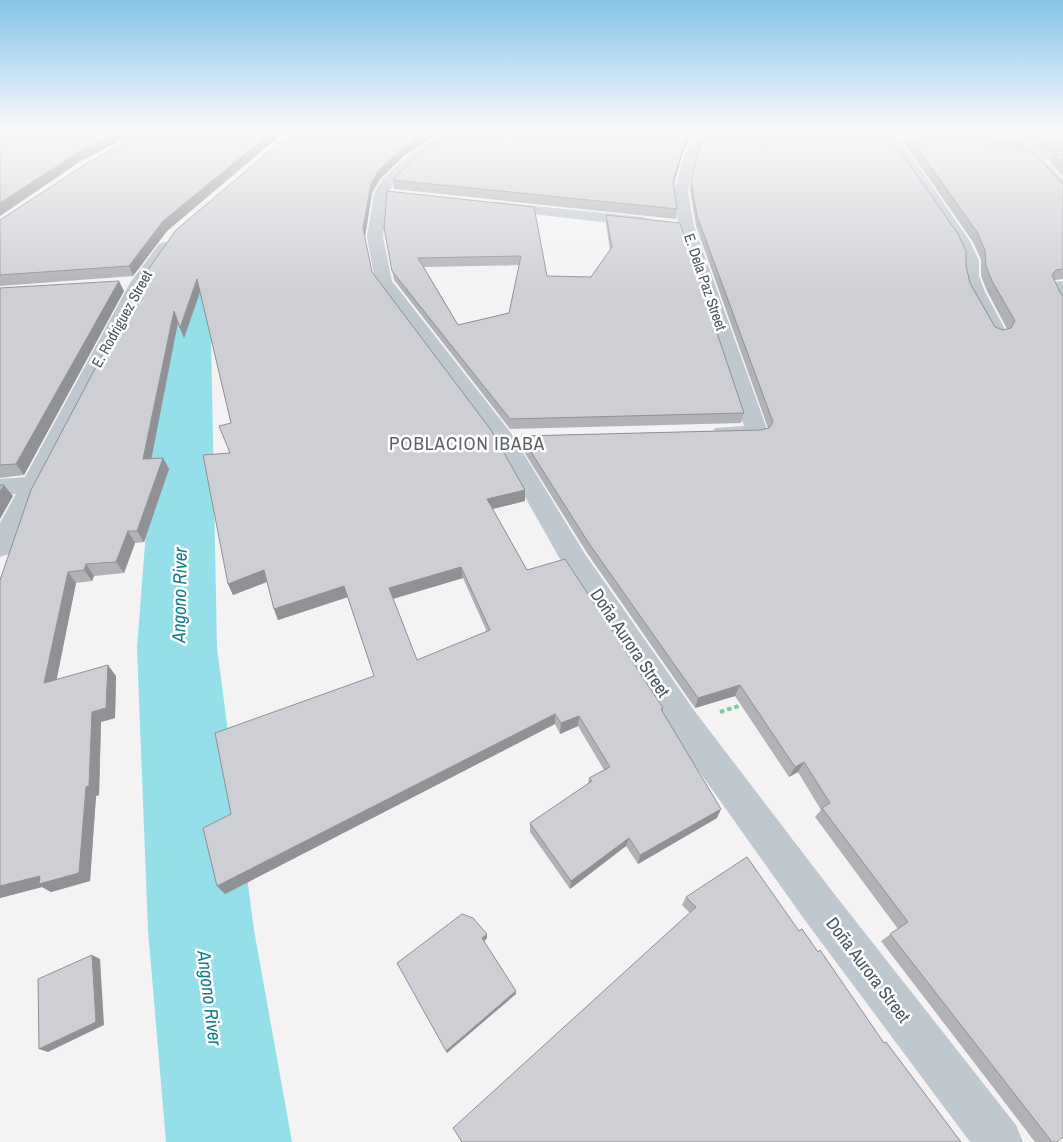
<svg xmlns="http://www.w3.org/2000/svg" width="1063" height="1142" font-family="'Archivo Narrow',sans-serif">
  <style>
    .lines { fill: none; stroke-linecap: round; stroke-linejoin: round }
    .river { fill: #94dfe9; fill-rule: evenodd }
    .path { stroke: #7dcb9e; stroke-width: 4; stroke-dasharray: 4.5 3; stroke-linecap: butt }
    .minor { fill: #bfc8ce; fill-rule: evenodd }
    .wall { fill: #b0b2b6; fill-rule: evenodd }
    .shaded-wall { fill: #909194 }
    .building { fill: #cdcfd4; stroke: #909194; fill-rule: evenodd }
    .labels { text-anchor: middle; stroke-width: 5; stroke-linejoin: round; paint-order: stroke }
    .far-street-label { font-size: 15px; fill: #4b575f; stroke: #fff }
    .street-label { font-size: 18px; fill: #4b575f; stroke: #fff }
    .neighbourhood-label { font-size: 19px; letter-spacing: 1px; fill: #5f6367; stroke: #fff }
    .water-label { font-size: 19px; font-style: italic; fill: #137d8b; stroke: #fff }
  </style>
  <rect width="100%" height="100%" fill="#f4f2f3"/>
  <g class="lines">
    <path class="river" d="M372 132H407L403 139 291 233 211 337 217 648 254 930 292 1142H166L148 930 137 648 161 336 263 217Z"/>
    <path class="path" d="M720 712 745 704"/>
    <g class="minor">
      <path d="M444 132H459L415 164 393 185 388 193 383 237 392 281 511 433 585 554 696 713 832 891 1016 1125 1023 1142H970L804 919 672 733 565 568 493 440 375 281 367 237 374 193 382 180 405 158Z"/>
      <path d="M697 132H709L697 153 688 191 694 226 768 432 765 437C750 441 730 442 715 438L712 433 715 428 744 426 678 226 674 191 685 153Z"/>
      <path d="M883 132H895L971 243 979 261V276L985 292 1007 333 1005 337 998 339 991 337 989 333 967 292 963 276V261L955 243Z"/>
      <path d="M1018 132H1030L1038 151 1063 154V162L1044 159 1063 179V191L1058 190 1029 157 996 153 994 150 1000 146 1025 149Z"/>
      <path d="M497 202 643 217 648 219 651 222 648 225 643 227 492 209 490 206 492 203Z"/>
      <path d="M165 242 171 244 173 247 147 283 13 547 9 554 0 557V523L16 494 0 495V479L25 477 130 283 159 244Z"/>
      <path d="M1063 281V305L1057 304 1048 286 1051 282Z"/>
    </g>
  </g>
  <g class="wall">
    <path d="M142 132H284L167 231 133 276 0 286V220Z"/>
    <path d="M292 132H440L404 156 380 179 372 193 365 237 372 272 525 490V501L493 509 527 570 663 708V711L717 818 638 864 626 846 570 889 530 832V823L588 784 589 778 604 770 578 726 560 734 555 724 225 894 217 886 231 814 374 676 348 597 278 620 274 609 267 582 233 595 228 584 231 423 200 292 184 338 178 322 151 459 163 458 169 469 144 542 135 543 124 573 94 576 92 581 76 583 56 679 116 676 115 718 101 722 99 795 96 796 90 881 51 892 42 887 0 898V580ZM463 578 487 632 417 660 393 599Z"/>
    <path d="M905 132 1063 183V279L1055 280 1057 1142H1035L881 941 898 929 815 817 821 810 798 772 789 777 735 696 695 708 587 553 521 447V436L760 430 768 428 696 226 690 191 691 182 966 266 970 283 995 327 1003 330 1007 329 987 291 981 276V260L973 242 902 140Z"/>
    <path d="M926 132H1024L1027 140 1023 149Z"/>
    <path d="M1031 132H1063V153L1040 151Z"/>
    <path d="M689 135 688 143 683 152 674 185 677 209 676 219 394 189 393 180Z"/>
    <path d="M1054 155H1063V176L1050 163Z"/>
    <path d="M534 207 547 276 591 277 610 250 606 224V215L744 413 741 423 510 429 394 280 384 228ZM519 265 509 313 458 325 424 267Z"/>
    <path d="M0 288 124 291 24 475 0 478Z"/>
    <path d="M686 897 799 931 883 1043 886 1042 961 1142 690 913 682 905Z"/>
  </g>
  <g class="shaded-wall">
    <path d="M117 132H136L81 161 0 216V203L77 153Z"/>
    <path d="M272 132H284L167 231 133 276 129 266 163 221Z"/>
    <path d="M427 132H440L404 156 380 179 372 193 365 237 363 228 371 184 379 170 403 148Z"/>
    <path d="M689 135 688 143 683 152 672 190 673 181 684 144Z"/>
    <path d="M197 279 201 289 184 338 180 328Z"/>
    <path d="M119 281 124 291 24 475 16 464Z"/>
    <path d="M174 311 178 322 149 471 143 459Z"/>
    <path d="M163 458 169 469 144 542 137 531Z"/>
    <path d="M4 485 13 496 0 519V492Z"/>
    <path d="M525 490V501L488 510 487 499Z"/>
    <path d="M128 531 135 543 124 573 116 562Z"/>
    <path d="M86 564 94 576 92 581 84 570Z"/>
    <path d="M461 567 463 578 392 599 389 588Z"/>
    <path d="M264 570 269 581 233 595 228 584Z"/>
    <path d="M68 572 76 583 54 693 44 683Z"/>
    <path d="M344 586 348 597 278 620 274 609Z"/>
    <path d="M108 665 116 676 115 718 101 722 99 795 96 796 90 881 51 892 42 887 0 898V886L92 712Z"/>
    <path d="M740 685 735 696 695 708 698 698Z"/>
    <path d="M555 714V724L225 894 217 886Z"/>
    <path d="M579 716 578 726 560 734 561 723Z"/>
    <path d="M804 762 798 772 789 777 795 767Z"/>
    <path d="M721 809 717 818 638 864 640 855Z"/>
    <path d="M629 838 626 846 570 889 571 881Z"/>
    <path d="M487 934V938L483 943 482 938Z"/>
    <path d="M92 955 100 959 104 1025 48 1052 39 1049Z"/>
    <path d="M516 991V994L447 1053 446 1051Z"/>
  </g>
  <g class="building">
    <path d="M0 132H117L77 153 0 203Z"/>
    <path d="M142 132H272L163 221 129 266 0 275V220L89 162Z"/>
    <path d="M292 132H427L403 148 379 170 371 184 363 228 372 272 491 430 525 490 487 499 527 570 565 559 663 708 661 709 721 809 640 855 629 838 571 881 530 823 592 781 589 778 610 767 579 716 561 723 555 714 217 886 203 828 231 814 215 733 374 676 344 586 274 609 264 570 228 584 203 455 230 453 219 426 231 423 197 279 180 328 174 311 143 459 163 458 137 531H128L116 562 86 564 84 570 68 572 44 683 108 665 106 708 92 712 89 786 86 787 79 873 39 884 40 876 0 886V580L31 490 145 274 176 230ZM461 567 490 630 417 660 389 588Z"/>
    <path d="M449 132H673L689 135 684 144 673 181 677 209 393 180 415 157Z"/>
    <path d="M708 132H887L958 234 966 251V266L970 283 995 327 1003 330 1011 328 1015 321 992 281 986 266 985 250 977 232 906 132H912L1033 152 1061 182 1063 183V269L1056 270 1052 275 1061 294 1063 295V1137L1057 1142H1052L890 934 908 922 822 808 830 803 804 762 795 767 740 685 698 698 588 542 521 436 760 430 769 428 773 422 697 216 691 182 700 145Z"/>
    <path d="M979 132H1024L1027 140Z"/>
    <path d="M1039 132H1063V144L1044 143Z"/>
    <path d="M1054 155H1063V163Z"/>
    <path d="M387 191 534 207 547 276 591 277 612 247 606 215 680 223 744 413 510 419 392 271 384 228ZM521 256 509 313 458 325 418 258Z"/>
    <path d="M119 281 16 464 0 465V288Z"/>
    <path d="M0 485H4L0 492Z"/>
    <path d="M747 857 799 931 802 929 818 952 820 950 884 1043 886 1042 961 1142H462L453 1128 696 907 686 897Z"/>
    <path d="M462 914 473 918 487 934 482 938 516 991 446 1051 397 963Z"/>
    <path d="M92 955 96 1022 39 1049 38 979Z"/>
  </g>
  <linearGradient id="sky" x2="0" y2="1"><stop stop-color="#86c5e8"/><stop offset="0.45" stop-color="#faf9fa"/><stop offset="1" stop-color="#faf9fa" stop-opacity="0"/></linearGradient>
  <rect width="1063" height="292" fill="url(#sky)"/>
  <g class="labels">
    <g class="far-street-label">
      <text transform="translate(705 282) rotate(71)" y="5">E. Dela Paz Street</text>
      <text transform="translate(122 319) rotate(-61)" y="5">E. Rodriguez Street</text>
    </g>
    <g class="street-label">
      <text transform="translate(630 643) rotate(56)" y="6">Doña Aurora Street</text>
      <text transform="translate(868 970) rotate(53)" y="6">Doña Aurora Street</text>
    </g>
    <g class="neighbourhood-label">
      <text x="467" y="450">POBLACION IBABA</text>
    </g>
    <g class="water-label">
      <text transform="translate(179 595) rotate(-89)" y="7">Angono River</text>
      <text transform="translate(210 998) rotate(83)" y="7">Angono River</text>
    </g>
  </g>
</svg>
